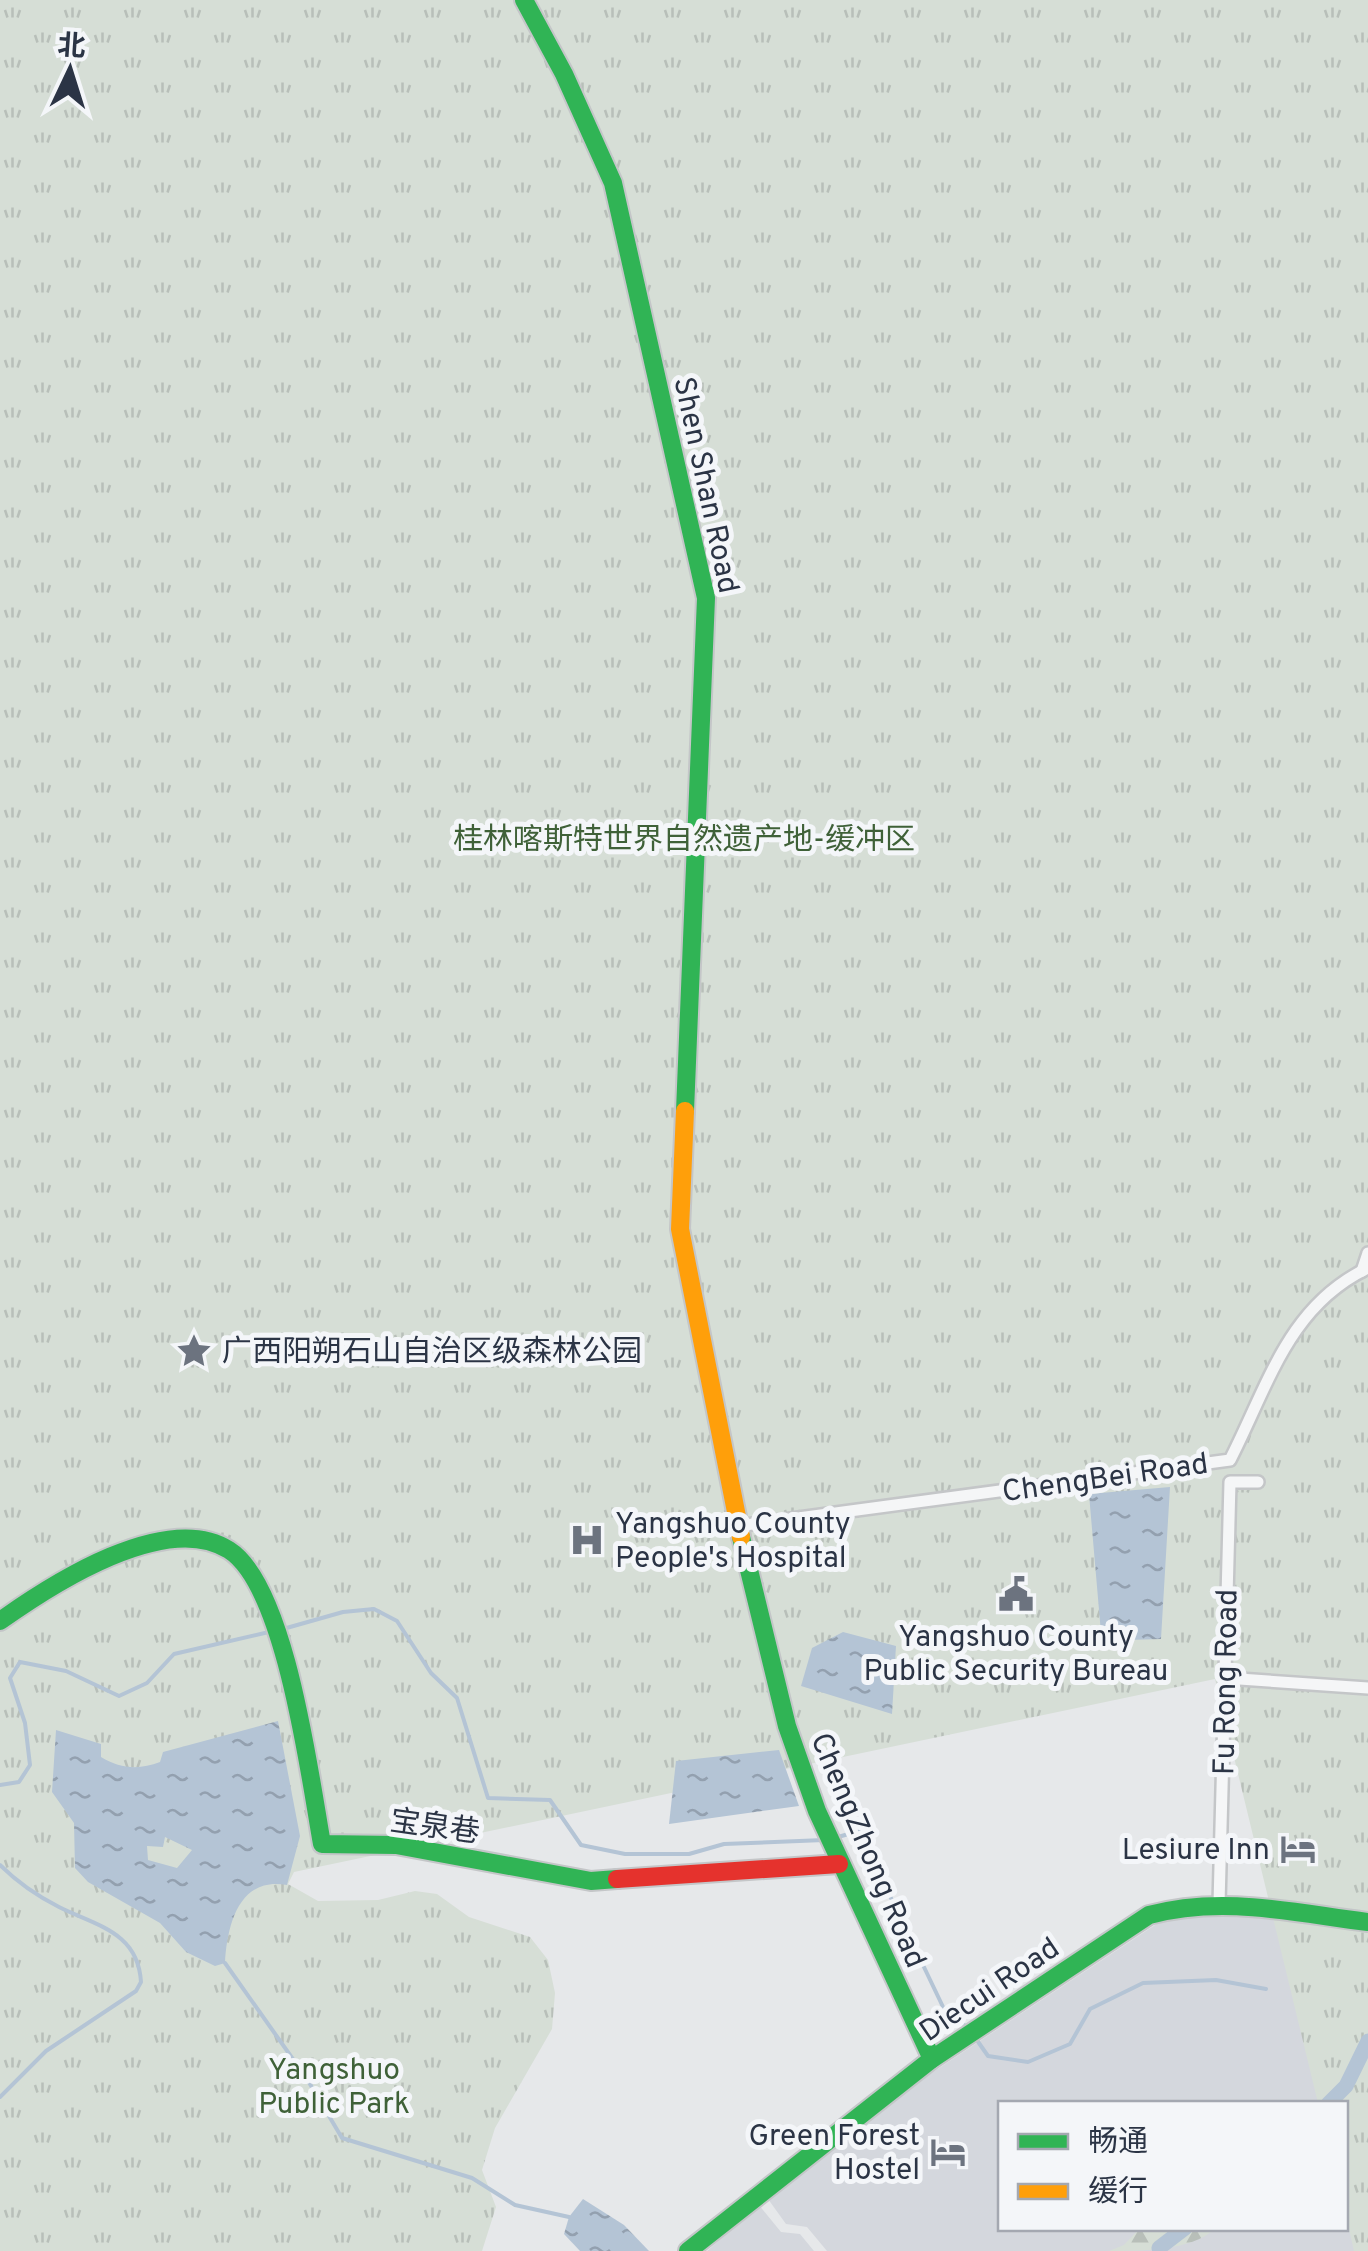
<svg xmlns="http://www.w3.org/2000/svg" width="1368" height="2251" font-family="Overpass,'Noto Sans SC',sans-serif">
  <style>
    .built { fill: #d4d7dd; fill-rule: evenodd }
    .forest { fill: url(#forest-firs) }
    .park { fill: url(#park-tufts) }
    .water { fill: url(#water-ripples); fill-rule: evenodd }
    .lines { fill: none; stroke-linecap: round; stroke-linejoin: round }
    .stream { stroke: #b4c4d5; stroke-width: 4 }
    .canal { stroke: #b4c4d5; stroke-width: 15 }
    .street-casing { stroke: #c4c6c8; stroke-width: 16 }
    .fast-casing { stroke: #c4c6c8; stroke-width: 22 }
    .slow-casing { stroke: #c4c6c8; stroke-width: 22 }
    .jam-casing { stroke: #c4c6c8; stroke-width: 22 }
    .street { stroke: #f5f6f7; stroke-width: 11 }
    .fast { stroke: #30b455; stroke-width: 18 }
    .slow { stroke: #ff9f0a; stroke-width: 18 }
    .jam { stroke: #e5322d; stroke-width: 18 }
    .labels { text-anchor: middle; stroke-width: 10; stroke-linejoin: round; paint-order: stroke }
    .street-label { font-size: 30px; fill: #2b3445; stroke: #f4f6f9 }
    .park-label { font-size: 30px; fill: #3f6138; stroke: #f4f6f9 }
    .poi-label { font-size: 30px; fill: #2b3445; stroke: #f4f6f9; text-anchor: start }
  </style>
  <defs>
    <pattern id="forest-firs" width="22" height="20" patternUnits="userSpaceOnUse" patternTransform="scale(2.5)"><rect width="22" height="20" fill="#d6ded6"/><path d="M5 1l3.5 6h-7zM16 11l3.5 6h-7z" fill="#b8bfb9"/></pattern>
    <pattern id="park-tufts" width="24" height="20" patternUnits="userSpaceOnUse" patternTransform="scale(2.5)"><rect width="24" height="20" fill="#d6ded6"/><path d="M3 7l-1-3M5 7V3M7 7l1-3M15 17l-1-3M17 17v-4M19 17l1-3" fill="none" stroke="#b8bfb9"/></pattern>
    <pattern id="water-ripples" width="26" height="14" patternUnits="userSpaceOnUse" patternTransform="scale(2.5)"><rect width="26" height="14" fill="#b4c4d5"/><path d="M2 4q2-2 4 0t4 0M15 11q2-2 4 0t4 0" fill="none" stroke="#93a0af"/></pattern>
  </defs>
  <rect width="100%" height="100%" fill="#e6e8ea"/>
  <g class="built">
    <path d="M1185 1914H1225L1368 1932V2251H827L807 2227 786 2224 768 2199 933 2072 1158 1923ZM1001 2104H1346V2228H1001Z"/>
    <path d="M759 2205 781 2232 800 2234 814 2251H707Z"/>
  </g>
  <path class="forest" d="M1139 2229V2228L1215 2229C1190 2251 1142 2251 1109 2251L1124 2245Z"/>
  <path class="park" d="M0 0H1368V2251H1354L1346 2216V2104L1318 2103 1215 1679 294 1872 288 1884 318 1901 378 1900 415 1891 437 1894 469 1917 530 1937 548 1960 555 1993 552 2029 495 2128 482 2170 496 2207 482 2251H0Z"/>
  <g class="water">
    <path d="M1170 1487 1161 1639 1128 1640 1121 1634 1101 1633 1089 1494Z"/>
    <path d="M843 1632 896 1646 892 1714 801 1686 812 1648Z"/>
    <path d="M278 1721 300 1836 287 1885C239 1876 227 1925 225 1963L215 1966 186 1952 160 1923 88 1882 75 1868 74 1823 52 1792 56 1730 101 1744V1757C121 1769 139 1770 160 1762L163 1752ZM165 1837 192 1850 177 1868 148 1860 147 1846 163 1847Z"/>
    <path d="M779 1750 799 1806 669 1824 676 1761Z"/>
    <path d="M583 2199 624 2225 649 2251H580L564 2234 569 2217Z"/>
  </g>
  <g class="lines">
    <g class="stream">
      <path d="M283 1629 343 1612 374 1609 397 1621 431 1673 457 1698 488 1798 550 1800 581 1845 625 1854H689L724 1844 824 1840"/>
      <path d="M0 1785 19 1782 30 1765 25 1723 10 1678 20 1662 66 1671 119 1696 147 1683 174 1654 269 1632"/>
      <path d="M838 1837 859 1831 944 2009 968 2028"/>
      <path d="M0 1865C17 1882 37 1896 59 1907 97 1926 138 1932 141 1982L136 1991 46 2051 0 2097"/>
      <path d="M225 1963 307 2079 342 2138 472 2178 515 2205 569 2217"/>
      <path d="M974 2036 988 2056 1028 2062 1070 2044 1090 2009 1143 1983 1216 1980 1266 1989"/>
    </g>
    <g class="canal">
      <path d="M1328 2104 1346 2086 1368 2041"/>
      <path d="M1159 2248 1185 2228"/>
    </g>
    <defs>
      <g id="street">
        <path d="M1362 1271 1368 1253"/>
        <path d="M738 1526 1230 1460C1268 1386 1288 1306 1368 1268"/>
        <path d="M1225 1678 1368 1688"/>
        <path d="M1225 1905 1219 1904 1230 1482H1258"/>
      </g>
      <g id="fast">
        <path d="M524 0 564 74 613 183 706 598 685 1111"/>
        <path d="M741 1537 787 1726 817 1811 932 2059"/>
        <path d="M0 1621C52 1584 166 1510 229 1550 286 1586 310 1778 322 1844L396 1845 591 1881 617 1879"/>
        <path d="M688 2251 932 2059 1149 1915C1223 1895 1294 1913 1368 1922"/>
      </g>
      <path id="slow" d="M685 1111 680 1229 741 1537"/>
      <path id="jam" d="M617 1879 839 1864"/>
    </defs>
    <use href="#street" class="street-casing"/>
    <use href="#fast" class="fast-casing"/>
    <use href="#slow" class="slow-casing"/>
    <use href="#jam" class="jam-casing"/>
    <use href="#street" class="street"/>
    <use href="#fast" class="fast"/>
    <use href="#slow" class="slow"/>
    <use href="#jam" class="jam"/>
  </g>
  <defs>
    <symbol id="sight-bare" viewBox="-9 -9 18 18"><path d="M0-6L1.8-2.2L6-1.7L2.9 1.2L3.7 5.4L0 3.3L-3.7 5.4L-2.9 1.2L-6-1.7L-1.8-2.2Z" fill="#6c737f" stroke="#f4f6f9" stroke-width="2.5" paint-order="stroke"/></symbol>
    <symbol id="hospital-bare" viewBox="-9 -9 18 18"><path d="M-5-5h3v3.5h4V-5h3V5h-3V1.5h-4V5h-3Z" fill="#6c737f" stroke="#f4f6f9" stroke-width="2.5" paint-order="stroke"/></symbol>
    <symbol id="civic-bare" viewBox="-9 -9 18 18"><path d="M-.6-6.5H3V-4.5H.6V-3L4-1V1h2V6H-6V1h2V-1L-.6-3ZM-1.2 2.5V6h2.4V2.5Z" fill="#6c737f" stroke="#f4f6f9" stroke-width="2.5" paint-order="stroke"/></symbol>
    <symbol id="hotel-bare" viewBox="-9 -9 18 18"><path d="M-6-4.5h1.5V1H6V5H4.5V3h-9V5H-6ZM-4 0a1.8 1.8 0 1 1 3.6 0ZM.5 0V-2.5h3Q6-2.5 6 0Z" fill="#6c737f" stroke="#f4f6f9" stroke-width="2.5" paint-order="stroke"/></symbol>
  </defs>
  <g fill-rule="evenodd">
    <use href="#sight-bare" x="169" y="1326" width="50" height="50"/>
    <use href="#hospital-bare" x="562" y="1515" width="50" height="50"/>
    <use href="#civic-bare" x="991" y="1569" width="50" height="50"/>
    <use href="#hotel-bare" x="1273" y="1824" width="50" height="50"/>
    <use href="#hotel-bare" x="923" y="2127" width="50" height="50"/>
  </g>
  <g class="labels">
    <g class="street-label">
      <text transform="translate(707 485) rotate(78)" y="10">Shen Shan Road</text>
      <text transform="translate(1105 1477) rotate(-8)" y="10">ChengBei Road</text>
      <text transform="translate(1225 1682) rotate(-89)" y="10">Fu Rong Road</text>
      <text transform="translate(435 1826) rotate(8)" y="10">宝泉巷</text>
      <text transform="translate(869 1850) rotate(67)" y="10">ChengZhong Road</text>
      <text transform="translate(989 1989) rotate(-34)" y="10">Diecui Road</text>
    </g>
    <g class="park-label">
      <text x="684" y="849">桂林喀斯特世界自然遗产地-缓冲区</text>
      <text x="334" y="2079">Yangshuo<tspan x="334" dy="34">Public Park</tspan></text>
    </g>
    <g class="poi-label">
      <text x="222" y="1361">广西阳朔石山自治区级森林公园</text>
      <text x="615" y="1533">Yangshuo County<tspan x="615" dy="34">People's Hospital</tspan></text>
      <text x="1016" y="1646" text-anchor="middle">Yangshuo County<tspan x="1016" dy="34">Public Security Bureau</tspan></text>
      <text x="1270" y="1859" text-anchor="end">Lesiure Inn</text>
      <text x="920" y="2145" text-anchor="end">Green Forest<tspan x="920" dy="34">Hostel</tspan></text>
    </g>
  </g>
  <rect x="998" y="2101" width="350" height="130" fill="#f4f6f9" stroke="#a4a8b1" stroke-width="2.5"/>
  <rect x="1018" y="2134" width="50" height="15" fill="#30b455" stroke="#a4a8b1" stroke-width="2.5"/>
  <text x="1088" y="2151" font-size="30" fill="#2b3445">畅通</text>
  <rect x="1018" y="2184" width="50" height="15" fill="#ff9f0a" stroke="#a4a8b1" stroke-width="2.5"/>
  <text x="1088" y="2201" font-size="30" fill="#2b3445">缓行</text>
  <g transform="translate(70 70) rotate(4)" stroke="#f4f6f9" stroke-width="8" paint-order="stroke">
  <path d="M0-8L18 38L0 25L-18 38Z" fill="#2b3445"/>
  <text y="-15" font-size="28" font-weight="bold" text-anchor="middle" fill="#2b3445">北</text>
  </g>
</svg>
